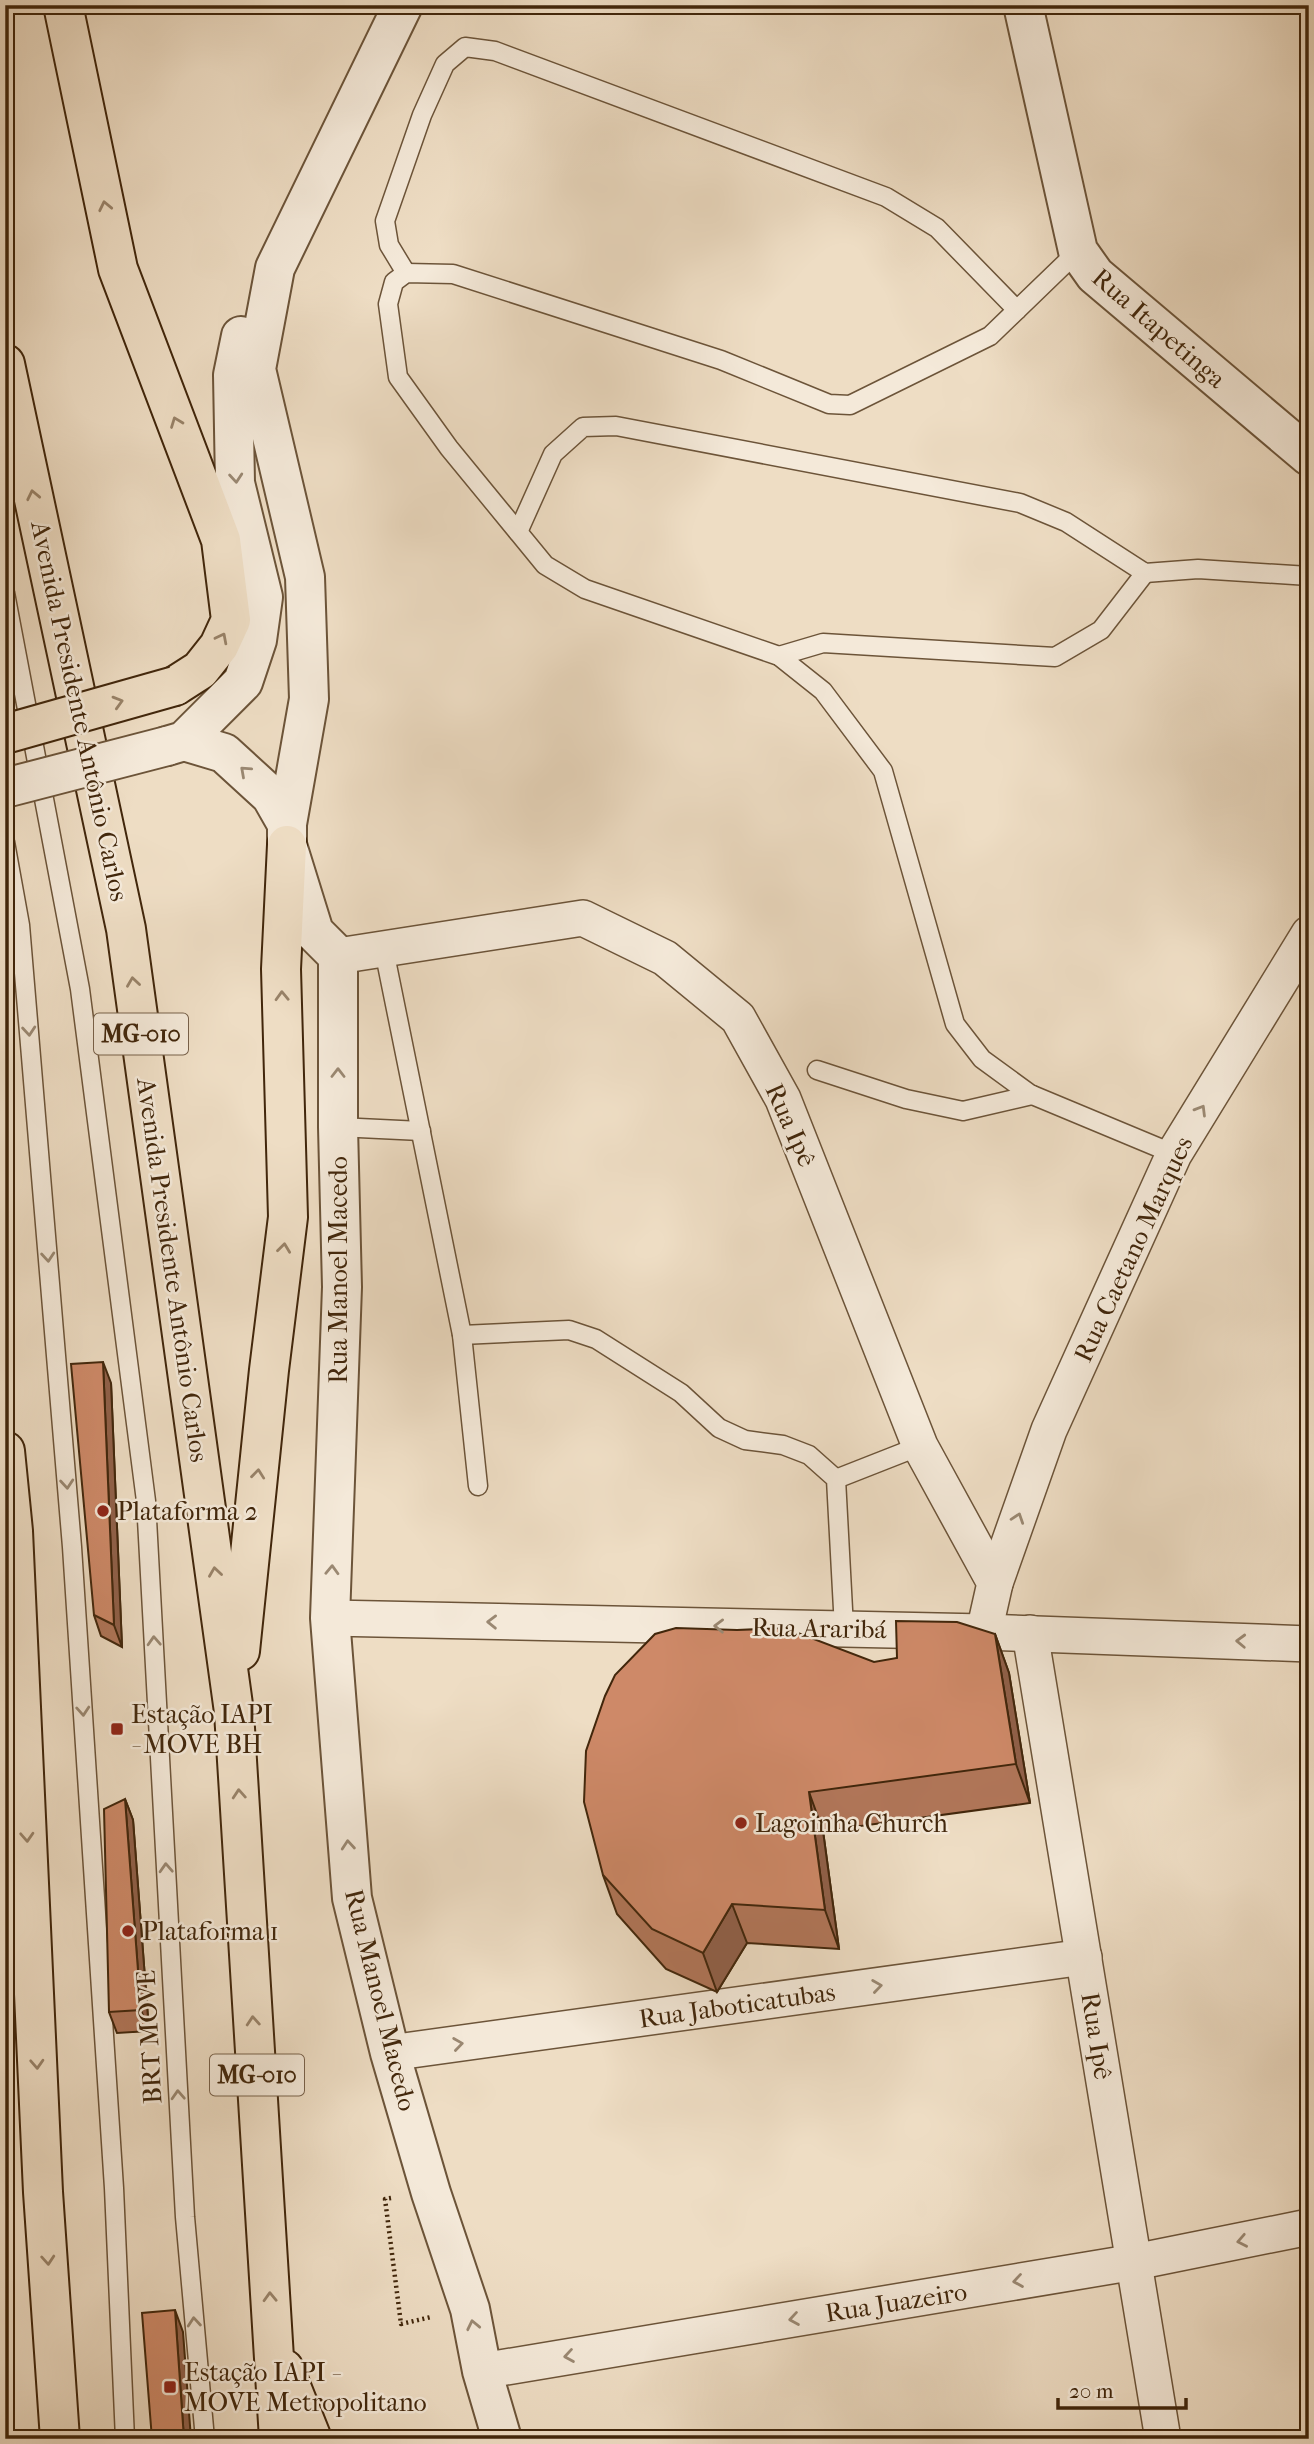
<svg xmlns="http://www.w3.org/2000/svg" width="1314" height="2444" font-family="'IM FELL French Canon',serif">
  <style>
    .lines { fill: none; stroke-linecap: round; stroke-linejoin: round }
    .service-casing { stroke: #6c5439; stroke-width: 21 }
    .minor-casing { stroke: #6c5439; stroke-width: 38 }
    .tertiary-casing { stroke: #6c5439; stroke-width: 42 }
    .trunk-casing { stroke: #41260b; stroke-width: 42 }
    .path { stroke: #41260b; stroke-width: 4.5; stroke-dasharray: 2 3.5; stroke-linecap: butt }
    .service { stroke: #f4e9d9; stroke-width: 18 }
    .minor { stroke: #f4e9d9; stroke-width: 35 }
    .tertiary { stroke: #f4e9d9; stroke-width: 38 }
    .trunk { stroke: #eeddc4; stroke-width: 38 }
    .tertiary-bridge-casing { stroke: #6c5439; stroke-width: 42; stroke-linecap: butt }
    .trunk-bridge-casing { stroke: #41260b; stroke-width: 42; stroke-linecap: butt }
    .tertiary-bridge { stroke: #f4e9d9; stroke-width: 38 }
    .trunk-bridge { stroke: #eeddc4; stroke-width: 38 }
    .wall { fill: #b17659; stroke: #41260b; stroke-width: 2 }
    .shaded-wall { fill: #906049; stroke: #41260b; stroke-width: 2 }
    .building { fill: #ce8968; stroke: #41260b; stroke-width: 2 }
    .oneway { stroke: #988268 }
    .oneway2 { stroke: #9a8872 }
    .poi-dot { fill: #8f2418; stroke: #f4e9d9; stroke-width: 2.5 }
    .labels { text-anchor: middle; stroke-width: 5; stroke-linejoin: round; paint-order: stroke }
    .shield { fill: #f4e9d9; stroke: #776049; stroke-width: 2 }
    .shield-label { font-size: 24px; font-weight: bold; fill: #41260b }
    .street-label { font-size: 26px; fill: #41260b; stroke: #f4e9d9 }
    .poi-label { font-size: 26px; fill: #41260b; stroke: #f4e9d9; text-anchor: start }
  </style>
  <rect width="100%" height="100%" fill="#eeddc4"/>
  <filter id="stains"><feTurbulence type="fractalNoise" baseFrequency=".00286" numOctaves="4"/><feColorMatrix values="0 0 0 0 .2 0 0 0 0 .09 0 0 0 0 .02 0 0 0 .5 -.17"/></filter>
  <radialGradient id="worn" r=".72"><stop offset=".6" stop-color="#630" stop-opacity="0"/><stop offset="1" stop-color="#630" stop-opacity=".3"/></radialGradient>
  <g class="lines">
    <defs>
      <g id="service">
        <path d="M1078 251 990 336 850 405 829 404 721 360 453 274 406 273 394 282 388 304 398 377 449 448 545 565 585 589 779 656 823 691 883 771 955 1024 982 1059 1030 1094 1174 1154"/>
        <path d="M406 273 389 245 385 221 422 115 445 64 465 47 495 51 886 197 937 228 1017 310"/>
        <path d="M518 532 553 454 583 427 616 426 1020 503 1066 522 1145 573 1198 569 1309 576"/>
        <path d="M5 593 80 989 146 1501 185 2217 205 2439"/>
        <path d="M779 656 823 643 1055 657 1101 630 1145 573"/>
        <path d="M5 842 20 925 72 1547 114 2188 125 2439"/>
        <path d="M384 950 462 1335 478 1486"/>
        <path d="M817 1070 906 1099 963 1111 1032 1095"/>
        <path d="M338 1127 421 1131"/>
        <path d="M462 1335 569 1330 596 1339 681 1393 719 1428 745 1440 783 1445 809 1455 836 1479 844 1628"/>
        <path d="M836 1479 920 1446"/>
      </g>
      <g id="minor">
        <path d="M338 956 583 918 665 958 738 1018 783 1099 920 1446 995 1583 984 1632"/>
        <path d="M995 1583 1049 1430 1174 1154 1309 934"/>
        <path d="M330 1618 984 1632 1309 1644"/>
        <path d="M1030 1633 1163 2439"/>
        <path d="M390 2053 1084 1957"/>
        <path d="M482 2371 1135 2262 1309 2227"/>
      </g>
      <g id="tertiary">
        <path d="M403 5 275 268 256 369 305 577 309 699 287 824V845L314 932 338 956V1127L342 1287 330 1618 352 1898 390 2053 431 2193 470 2309 482 2371 502 2439"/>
        <path d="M1023 5 1078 251 1095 275 1309 456"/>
        <path d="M184 741 224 753 271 796 287 824"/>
        <path d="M167 746 184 741 243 682 257 640 263 597 235 483 233 375 241 336"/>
      </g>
      <g id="trunk">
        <path d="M63 5 118 269 221 540 231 620 219 646 200 670 175 686"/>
        <path d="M5 364 126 929 234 1712 279 2439"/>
        <path d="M5 1451 13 1531 43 2192 60 2439"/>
        <path d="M240 1651 269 1370 288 1217 281 969 287 845"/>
        <path d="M284 2369 312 2439"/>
      </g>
    </defs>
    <use href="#service" class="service-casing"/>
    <use href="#minor" class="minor-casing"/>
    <use href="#tertiary" class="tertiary-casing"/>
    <use href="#trunk" class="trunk-casing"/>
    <path class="path" d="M391 2198 385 2199 401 2324 431 2317"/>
    <use href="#service" class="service"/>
    <use href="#minor" class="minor"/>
    <use href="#tertiary" class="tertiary"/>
    <use href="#trunk" class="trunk"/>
    <defs>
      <path id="tertiary-bridge" d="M5 788 167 746"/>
      <path id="trunk-bridge" d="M5 734 175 686"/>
    </defs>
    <use href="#tertiary-bridge" class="tertiary-bridge-casing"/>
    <use href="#trunk-bridge" class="trunk-bridge-casing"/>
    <use href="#tertiary-bridge" class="tertiary-bridge"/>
    <use href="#trunk-bridge" class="trunk-bridge"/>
  </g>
  <g class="wall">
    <path d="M111 1383 122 1647 101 1636 94 1615Z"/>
    <path d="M995 1634 1009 1673 1030 1803 823 1831 839 1949 747 1943 717 1992 666 1969 617 1914 603 1875 897 1658Z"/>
    <path d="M125 1799 133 1820 149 2031 117 2033 109 2012Z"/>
  </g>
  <g class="shaded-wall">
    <path d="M103 1362 111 1383 122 1647 114 1625Z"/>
    <path d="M995 1634 1009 1673 1030 1803 1016 1764Z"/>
    <path d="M809 1792 823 1831 839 1949 825 1910Z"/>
    <path d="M125 1799 133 1820 149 2031 141 2010Z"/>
    <path d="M732 1904 747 1943 717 1992 703 1953Z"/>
    <path d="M175 2310 183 2332 191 2439H184Z"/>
  </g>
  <g class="building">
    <path d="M103 1362 114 1625 94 1615 71 1364Z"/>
    <path d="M896 1621 957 1622 995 1634 1016 1764 809 1792 825 1910 732 1904 703 1953 652 1929 603 1875 584 1802 586 1751 605 1696 615 1675 655 1634 676 1628 737 1630 785 1628 874 1662 897 1658Z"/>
    <path d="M125 1799 141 2010 109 2012 104 1809Z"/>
    <path d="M175 2310 184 2439H152L142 2313Z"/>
  </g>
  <defs><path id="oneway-chevron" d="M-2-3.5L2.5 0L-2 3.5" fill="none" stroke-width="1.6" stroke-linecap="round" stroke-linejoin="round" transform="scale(1.75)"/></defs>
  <g class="oneway">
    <use href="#oneway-chevron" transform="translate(105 206) rotate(-102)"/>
    <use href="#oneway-chevron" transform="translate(176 422) rotate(-111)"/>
    <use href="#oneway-chevron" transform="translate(33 495) rotate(-102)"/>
    <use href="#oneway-chevron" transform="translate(222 638) rotate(-63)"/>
    <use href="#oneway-chevron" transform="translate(118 702) rotate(-16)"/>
    <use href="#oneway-chevron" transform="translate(133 982) rotate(-98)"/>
    <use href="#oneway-chevron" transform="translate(282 996) rotate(-92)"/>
    <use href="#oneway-chevron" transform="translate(284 1248) rotate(-83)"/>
    <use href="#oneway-chevron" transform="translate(258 1474) rotate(-84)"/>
    <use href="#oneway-chevron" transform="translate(215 1572) rotate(-98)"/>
    <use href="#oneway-chevron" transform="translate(239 1794) rotate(-94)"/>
    <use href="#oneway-chevron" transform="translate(27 1837) rotate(87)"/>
    <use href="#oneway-chevron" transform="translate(253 2021) rotate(-94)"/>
    <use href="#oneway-chevron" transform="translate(37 2064) rotate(87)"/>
    <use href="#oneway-chevron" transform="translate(48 2260) rotate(86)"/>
    <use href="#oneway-chevron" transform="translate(270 2297) rotate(-92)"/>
  </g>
  <g class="oneway2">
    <use href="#oneway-chevron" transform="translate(236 478) rotate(85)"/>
    <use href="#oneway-chevron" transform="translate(245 771) rotate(-138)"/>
    <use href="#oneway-chevron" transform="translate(29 1031) rotate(85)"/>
    <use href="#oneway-chevron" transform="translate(338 1073) rotate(-90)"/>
    <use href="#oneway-chevron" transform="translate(1201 1110) rotate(-59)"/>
    <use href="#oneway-chevron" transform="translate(48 1257) rotate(85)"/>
    <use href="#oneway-chevron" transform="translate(67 1484) rotate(85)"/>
    <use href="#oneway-chevron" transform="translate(1018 1518) rotate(-71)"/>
    <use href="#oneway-chevron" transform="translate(332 1570) rotate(-88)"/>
    <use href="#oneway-chevron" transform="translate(492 1622) rotate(-179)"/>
    <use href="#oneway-chevron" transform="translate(719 1626) rotate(-179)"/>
    <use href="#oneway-chevron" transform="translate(154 1641) rotate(-93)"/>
    <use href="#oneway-chevron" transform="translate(1241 1641) rotate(-178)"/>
    <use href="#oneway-chevron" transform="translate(83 1711) rotate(86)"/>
    <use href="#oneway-chevron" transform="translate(348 1845) rotate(-95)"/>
    <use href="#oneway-chevron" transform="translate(166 1868) rotate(-93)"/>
    <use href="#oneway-chevron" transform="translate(877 1986) rotate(-8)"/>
    <use href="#oneway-chevron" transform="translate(458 2044) rotate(-8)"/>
    <use href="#oneway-chevron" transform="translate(178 2095) rotate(-93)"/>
    <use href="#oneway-chevron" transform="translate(1242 2241) rotate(169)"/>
    <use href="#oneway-chevron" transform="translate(1018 2281) rotate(171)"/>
    <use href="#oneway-chevron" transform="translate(794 2319) rotate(171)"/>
    <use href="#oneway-chevron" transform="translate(194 2322) rotate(-95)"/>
    <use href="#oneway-chevron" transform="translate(473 2325) rotate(-102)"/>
    <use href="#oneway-chevron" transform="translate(569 2356) rotate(171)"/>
  </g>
  <g class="poi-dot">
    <circle cx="103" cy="1511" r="7"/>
    <rect x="110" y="1722" width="14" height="14" rx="3.5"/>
    <circle cx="741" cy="1823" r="7"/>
    <circle cx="128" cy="1931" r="7"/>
    <rect x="163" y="2380" width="14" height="14" rx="3.5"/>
  </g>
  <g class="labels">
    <g class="shield">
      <rect x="94" y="1013.5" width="94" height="41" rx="5"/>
      <rect x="210" y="2054.5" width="94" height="41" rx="5"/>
    </g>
    <g class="shield-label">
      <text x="141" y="1042">MG-010</text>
      <text x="257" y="2083">MG-010</text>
    </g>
    <g class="street-label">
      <text transform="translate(1159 328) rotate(41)" y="9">Rua Itapetinga</text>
      <text transform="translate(80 711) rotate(78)" y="9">Avenida Presidente Antônio Carlos</text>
      <text transform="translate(791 1125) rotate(66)" y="9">Rua Ipê</text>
      <text transform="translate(1133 1249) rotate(-65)" y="9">Rua Caetano Marques</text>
      <text transform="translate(173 1270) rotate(82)" y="9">Avenida Presidente Antônio Carlos</text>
      <text transform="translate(338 1270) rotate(-90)" y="9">Rua Manoel Macedo</text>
      <text transform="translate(819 1628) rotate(1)" y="9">Rua Araribá</text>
      <text transform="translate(381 2000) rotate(76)" y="9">Rua Manoel Macedo</text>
      <text transform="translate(737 2005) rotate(-8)" y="9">Rua Jaboticatubas</text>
      <text transform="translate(1097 2036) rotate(81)" y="9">Rua Ipê</text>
      <text transform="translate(149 2037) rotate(-93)" y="9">BRT MOVE</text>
      <text transform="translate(896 2302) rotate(-9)" y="9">Rua Juazeiro</text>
    </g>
    <g class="poi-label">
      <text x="117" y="1520">Plataforma 2</text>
      <text x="131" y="1723">Estação IAPI<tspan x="131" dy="30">- MOVE BH</tspan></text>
      <text x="755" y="1832">Lagoinha Church</text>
      <text x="142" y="1940">Plataforma 1</text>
      <text x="184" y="2381">Estação IAPI -<tspan x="184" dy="30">MOVE Metropolitano</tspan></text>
    </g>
  </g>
  <rect width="1314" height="2444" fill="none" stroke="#eeddc4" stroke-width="28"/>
  <rect x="7" y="7" width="1300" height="2430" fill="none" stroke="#41260b" stroke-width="3.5"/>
  <rect x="14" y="14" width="1286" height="2416" fill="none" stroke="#41260b" stroke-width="2"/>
  <path d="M1058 2398v10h128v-10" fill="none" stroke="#41260b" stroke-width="3.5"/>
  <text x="1069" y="2398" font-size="21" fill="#41260b" stroke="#f4e9d9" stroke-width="5" paint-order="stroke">20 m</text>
  <rect width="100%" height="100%" filter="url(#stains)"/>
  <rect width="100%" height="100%" fill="url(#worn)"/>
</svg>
